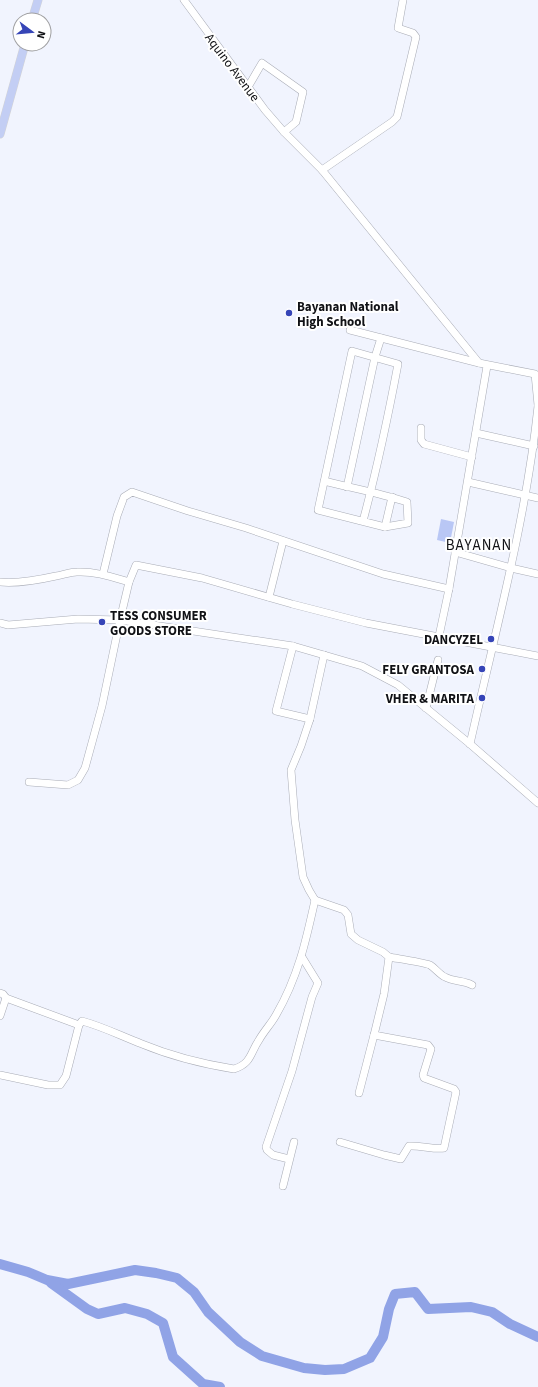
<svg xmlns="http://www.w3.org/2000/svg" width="538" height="1387" font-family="'Source Sans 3',sans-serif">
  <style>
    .green { fill: #b9c7f5 }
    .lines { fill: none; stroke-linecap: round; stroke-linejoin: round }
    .river { stroke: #90a3e6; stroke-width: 10 }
    .minor-casing { stroke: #a9acb6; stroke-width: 8 }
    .major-casing { stroke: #d4d4d5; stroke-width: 9 }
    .minor { stroke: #fff; stroke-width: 7 }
    .major { stroke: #c3cef4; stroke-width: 8 }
    .poi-dot { fill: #3645b7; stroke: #fff; stroke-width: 1.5 }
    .labels { text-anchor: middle; stroke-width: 4; stroke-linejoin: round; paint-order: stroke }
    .street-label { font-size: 13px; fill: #111216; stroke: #fff }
    .poi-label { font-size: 13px; font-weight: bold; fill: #111216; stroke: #fff; text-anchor: end }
    .quarter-label { font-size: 15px; letter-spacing: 1px; fill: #111216; stroke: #fff }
  </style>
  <rect width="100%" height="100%" fill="#f1f4fe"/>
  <path class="green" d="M441 519 454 522 450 543 437 540Z"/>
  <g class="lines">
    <g class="river">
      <path d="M0 1264 28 1272 47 1280 68 1284 135 1270 156 1273 177 1278 194 1292 208 1312 240 1342 262 1356 304 1368 325 1370 344 1369 370 1358 383 1337 389 1309 395 1294 415 1292 428 1309 471 1307 492 1312 510 1324 538 1337"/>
      <path d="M51 1283 87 1309 98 1314 125 1308 147 1314 163 1323 173 1357 203 1384 220 1387"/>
    </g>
    <defs>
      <g id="minor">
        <path d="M184 0 265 110 284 132 322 170 479 363 535 374 538 405"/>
        <path d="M248 87 262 63 303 92 296 122 284 132"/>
        <path d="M322 170 392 122 397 117 416 37 413 33 398 28 403 0"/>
        <path d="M350 330 479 363"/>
        <path d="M421 428V440L424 444 472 457"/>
        <path d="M476 433 534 446"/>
        <path d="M324 481C352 488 380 493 407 502L408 523 385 527 318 510 352 351 398 364C388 417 377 469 363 521"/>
        <path d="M468 482 538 498"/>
        <path d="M347 487 375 357 381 338"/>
        <path d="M385 527 392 497"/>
        <path d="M455 552 511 568 538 574"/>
        <path d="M103 574 117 516 124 497 132 492 188 511 246 528 383 574 449 589"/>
        <path d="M0 582C18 584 38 580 56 576 63 575 70 572 77 572 95 571 112 577 129 582L136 565 202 578 292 604 366 623 538 656"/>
        <path d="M269 597 283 541"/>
        <path d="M0 623 8 625 78 619 120 620 293 646 362 666 398 685 470 744 538 803"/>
        <path d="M439 636 449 589 487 366"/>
        <path d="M293 646 276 711 310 719"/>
        <path d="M324 655 310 719 301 746 291 770 295 820 303 877 309 890 315 900 344 910 348 915 351 934 358 940 383 952 389 957 384 994 374 1035 428 1045 431 1049 423 1075 424 1078 454 1089 456 1092 444 1148C436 1150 419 1145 409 1146L401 1159 384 1155 340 1142"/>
        <path d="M426 708 438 660"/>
        <path d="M470 744C495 632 526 521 538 406"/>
        <path d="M29 782 68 785 78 780 85 768 102 706 120 620 129 582"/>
        <path d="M389 957C400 959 421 962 430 965 435 968 439 974 445 977 454 982 463 980 472 985"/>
        <path d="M0 993 3 994 6 998 0 1016"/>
        <path d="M6 998 79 1025"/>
        <path d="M0 1075 48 1085H60L66 1076 79 1025 82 1021C104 1027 121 1036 142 1044 171 1056 203 1064 234 1069 252 1063 250 1053 259 1040 264 1031 271 1024 276 1015 298 977 306 941 315 900"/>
        <path d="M359 1093 374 1035"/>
        <path d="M289 1159 273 1155 267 1150 266 1147 292 1071 312 997 318 983 302 957"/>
        <path d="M283 1186 294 1142"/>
      </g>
      <g id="major">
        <path d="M32 20 38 0"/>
        <path d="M0 134 25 44"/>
      </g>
    </defs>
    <use href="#minor" class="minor-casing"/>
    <use href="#major" class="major-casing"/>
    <use href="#minor" class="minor"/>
    <use href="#major" class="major"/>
  </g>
  <g class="poi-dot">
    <circle cx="289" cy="313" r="4"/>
    <circle cx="102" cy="622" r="4"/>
    <circle cx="491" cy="639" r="4"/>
    <circle cx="482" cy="669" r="4"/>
    <circle cx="482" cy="698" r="4"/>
  </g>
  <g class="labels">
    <g class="street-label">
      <text transform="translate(233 67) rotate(53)" y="5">Aquino Avenue</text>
    </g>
    <g class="poi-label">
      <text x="297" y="311" text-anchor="start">Bayanan National<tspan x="297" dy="15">High School</tspan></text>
      <text x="110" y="620" text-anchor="start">TESS CONSUMER<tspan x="110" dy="15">GOODS STORE</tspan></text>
      <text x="483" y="644">DANCYZEL</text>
      <text x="474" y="674">FELY GRANTOSA</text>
      <text x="474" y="703">VHER &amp; MARITA</text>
    </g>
    <g class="quarter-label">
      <text x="479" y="550">BAYANAN</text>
    </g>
  </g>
  <g transform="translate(32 32) rotate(106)"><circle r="19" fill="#ffffff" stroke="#a0a0a2"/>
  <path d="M0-3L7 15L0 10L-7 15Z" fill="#3645b7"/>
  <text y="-6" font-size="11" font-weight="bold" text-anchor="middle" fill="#111216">N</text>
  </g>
</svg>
